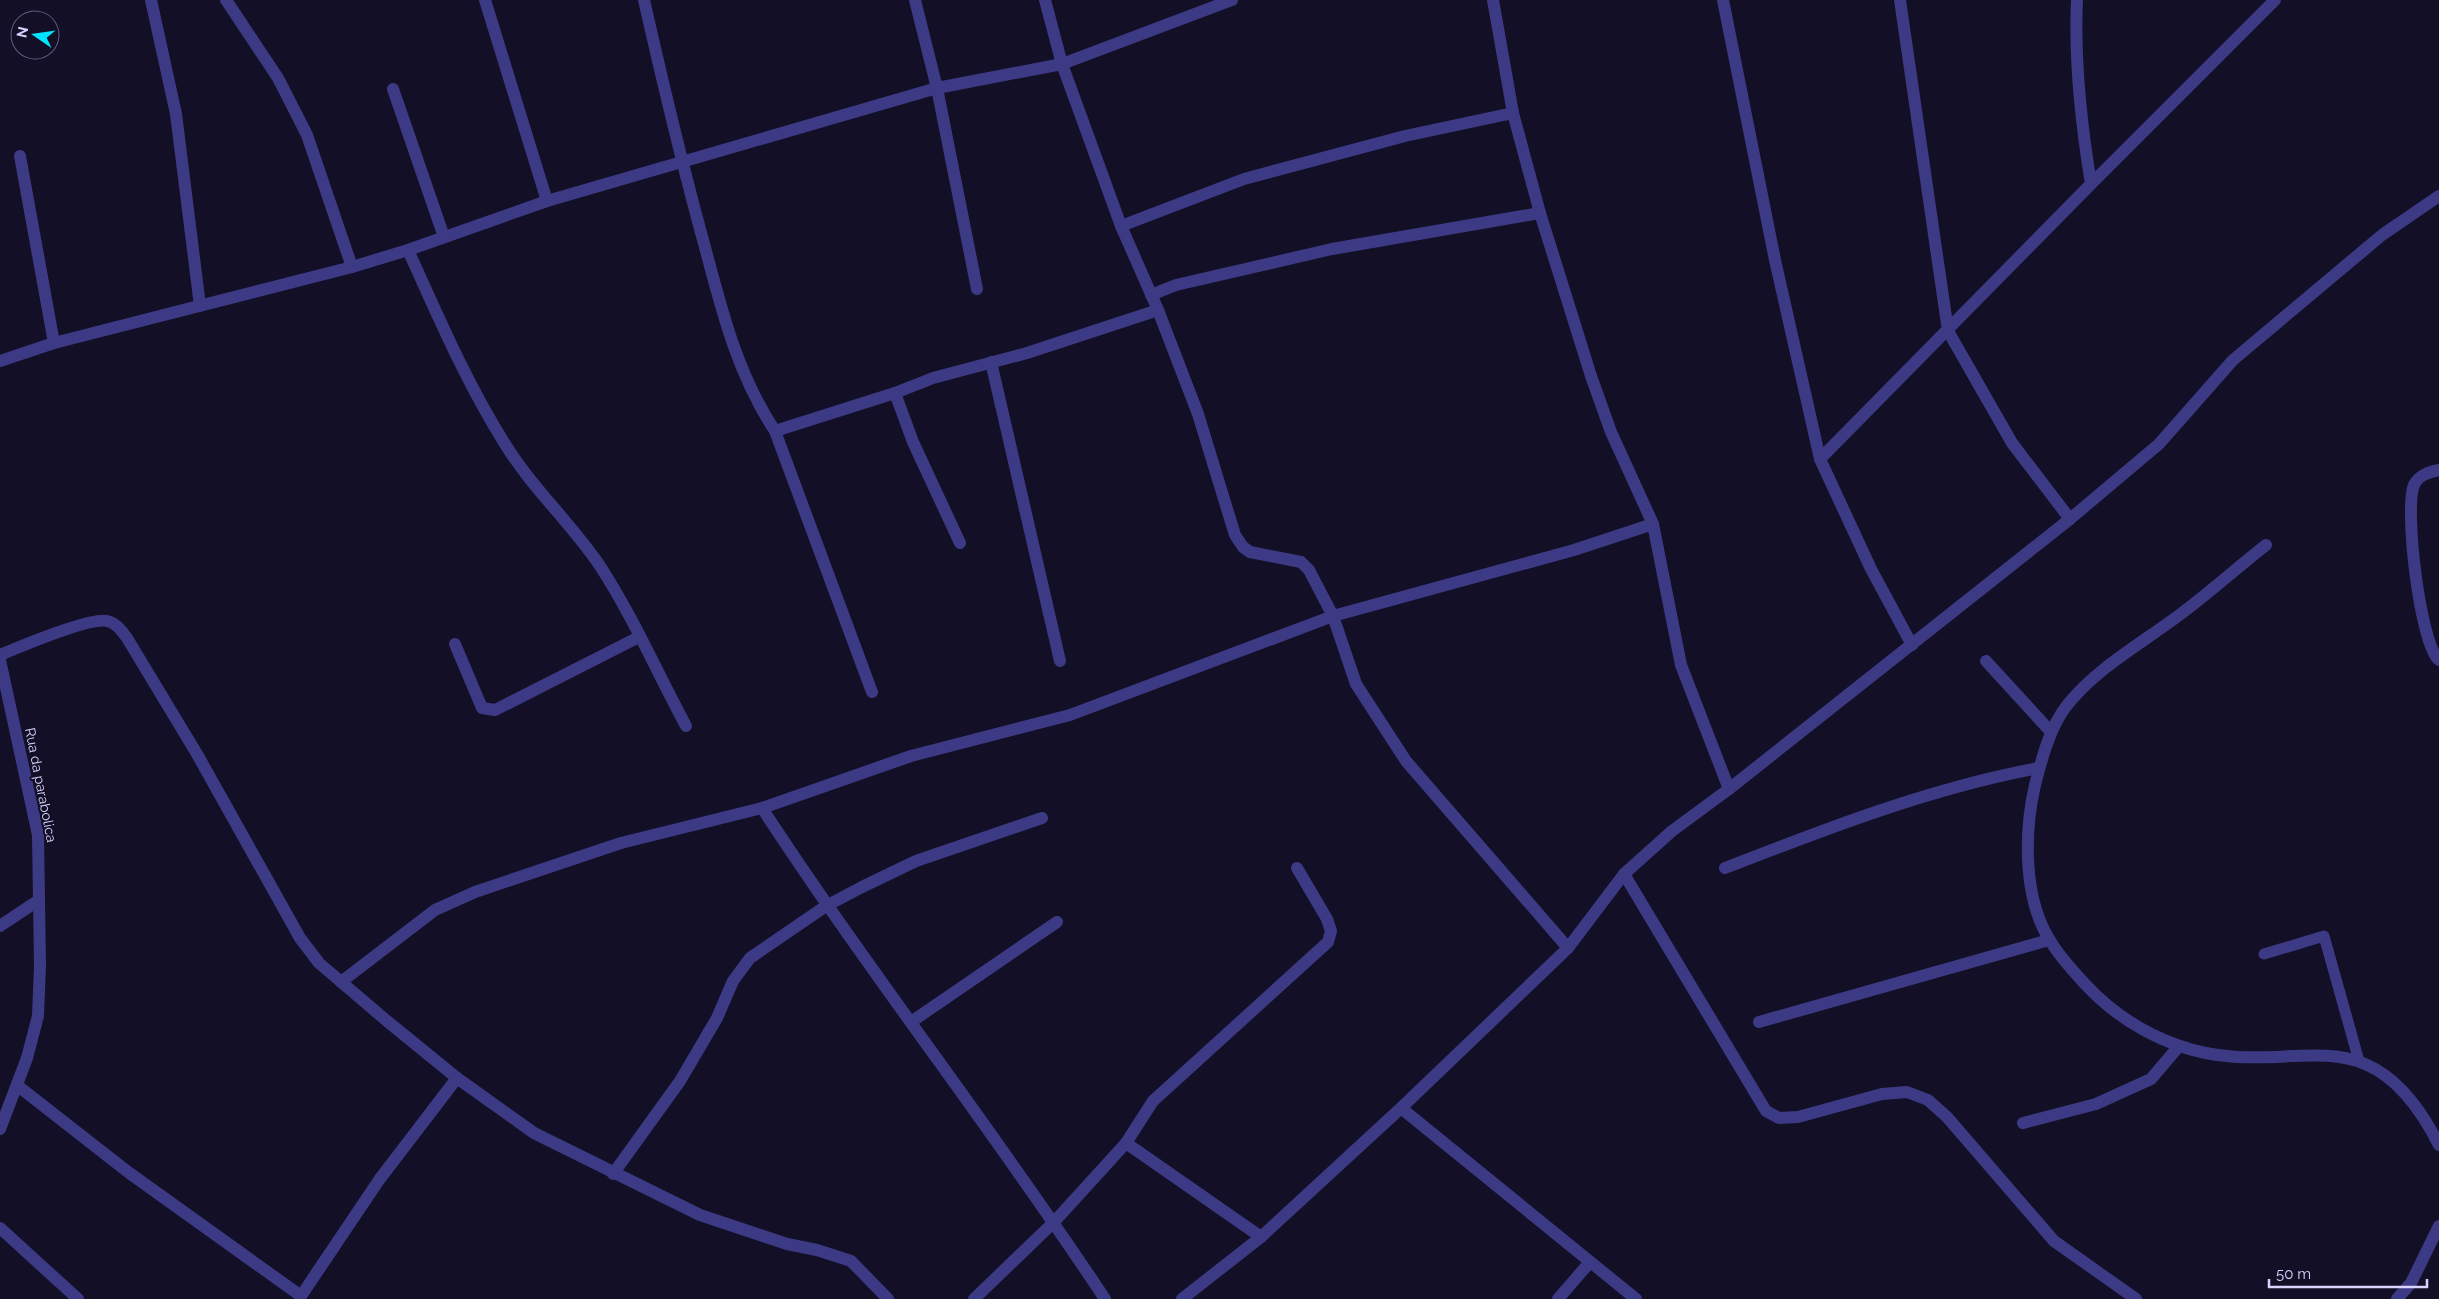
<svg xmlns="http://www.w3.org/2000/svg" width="2439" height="1299" font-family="Raleway,sans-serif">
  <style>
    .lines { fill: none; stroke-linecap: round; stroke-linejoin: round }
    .lane { stroke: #3d3a85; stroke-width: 11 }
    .street { stroke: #3d3a85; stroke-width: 12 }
    .labels { text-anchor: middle; stroke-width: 4; stroke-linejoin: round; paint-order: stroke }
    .street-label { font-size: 14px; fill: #d9d4ff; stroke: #130f26 }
  </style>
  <rect width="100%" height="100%" fill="#130f26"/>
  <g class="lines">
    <path class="lane" d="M2264 954 2324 936 2359 1061"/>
    <g class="street">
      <path d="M151 0 176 114 200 306"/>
      <path d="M226 0 278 78 307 135 352 267"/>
      <path d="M485 0 547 201"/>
      <path d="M644 0C663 84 683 168 706 251 723 315 738 375 775 431L872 692"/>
      <path d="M915 0 937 88 977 289"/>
      <path d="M1045 0 1062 64 1121 226 1158 310 1198 414 1235 535 1243 547 1250 552 1301 562 1309 570 1333 616 1356 684 1406 761 1568 948"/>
      <path d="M1493 0 1513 113 1540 213 1591 376 1611 432 1653 524 1681 665 1729 789"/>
      <path d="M1723 0 1775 260 1820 459 1871 569 1912 645"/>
      <path d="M1900 0 1948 331 2012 443 2070 519"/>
      <path d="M2077 0C2074 62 2081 123 2091 184"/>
      <path d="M393 89 444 237"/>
      <path d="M20 156 54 343"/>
      <path d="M1121 226 1244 179 1405 136 1513 113"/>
      <path d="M408 250C438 316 466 382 505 444 532 488 571 523 600 566 632 615 658 674 686 726"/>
      <path d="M1151 295 1176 285 1332 249 1540 213"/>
      <path d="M0 361 54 343 352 267 408 250 547 201 937 88 1062 64 1232 0"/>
      <path d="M991 362 1060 661"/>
      <path d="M895 393 913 442 960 543"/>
      <path d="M775 431 895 393 933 378 1027 353 1158 310"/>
      <path d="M1820 459 2091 184 2275 0"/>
      <path d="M2439 470C2429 472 2419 475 2414 485 2404 508 2420 644 2439 660"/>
      <path d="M2266 545C2238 567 2211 591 2182 613 2144 642 2099 666 2068 704 2050 726 2042 758 2035 785 2024 833 2023 900 2051 942 2060 957 2073 971 2085 984 2111 1012 2141 1032 2177 1045 2290 1086 2365 999 2439 1145"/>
      <path d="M455 644 482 708 495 710 639 637"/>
      <path d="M0 655C19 647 90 617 107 621 116 623 121 630 127 638L197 754 300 938 319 963 387 1021 457 1078 534 1133 700 1215 787 1244 817 1250 851 1261 888 1299"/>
      <path d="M0 660 38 835 40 966 38 1016 27 1058 0 1129"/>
      <path d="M1986 661 2051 732"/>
      <path d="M762 808C871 975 995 1132 1105 1299"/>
      <path d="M1725 868C1828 828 1931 788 2039 768"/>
      <path d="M1624 874 1766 1111 1779 1118 1798 1117 1882 1094 1907 1092 1928 1100 1947 1117 2054 1241 2136 1299"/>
      <path d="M0 926 39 900"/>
      <path d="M341 982 435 910 475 892 621 843 762 808 911 756 1070 715 1333 616 1574 550 1653 524"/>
      <path d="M911 1022 1057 922"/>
      <path d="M1759 1022 2049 940"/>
      <path d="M18 1086 128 1172 301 1296 379 1180 457 1078"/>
      <path d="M1401 1108 1636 1299"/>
      <path d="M2023 1123 2096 1104 2151 1079 2179 1046"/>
      <path d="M1126 1143 1261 1237"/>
      <path d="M613 1174 680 1081 717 1018 733 981 750 958 826 906 862 887 916 861 1042 818"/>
      <path d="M0 1228 78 1299"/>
      <path d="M974 1299 1054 1222 1126 1143 1153 1101 1328 942 1331 931 1327 919 1297 868"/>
      <path d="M1182 1299 1261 1237 1401 1108 1568 948 1624 874 1672 831 1729 789 2070 519 2159 444 2233 360 2382 235 2439 196"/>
      <path d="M1558 1299 1590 1262"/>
      <path d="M2397 1299 2411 1283 2439 1226"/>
    </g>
  </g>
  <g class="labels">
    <g class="street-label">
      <text transform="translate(41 785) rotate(79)" y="5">Rua da parabolica</text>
    </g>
  </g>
  <g transform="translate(35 35) rotate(283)"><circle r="24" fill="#130f26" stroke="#625e7d"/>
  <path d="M0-4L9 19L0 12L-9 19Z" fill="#00e5ff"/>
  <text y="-8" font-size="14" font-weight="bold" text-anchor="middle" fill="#d9d4ff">N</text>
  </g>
  <path d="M2269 1279v8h158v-8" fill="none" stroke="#d9d4ff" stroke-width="2.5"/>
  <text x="2276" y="1279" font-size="15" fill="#d9d4ff" stroke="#130f26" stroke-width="4" paint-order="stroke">50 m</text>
</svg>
